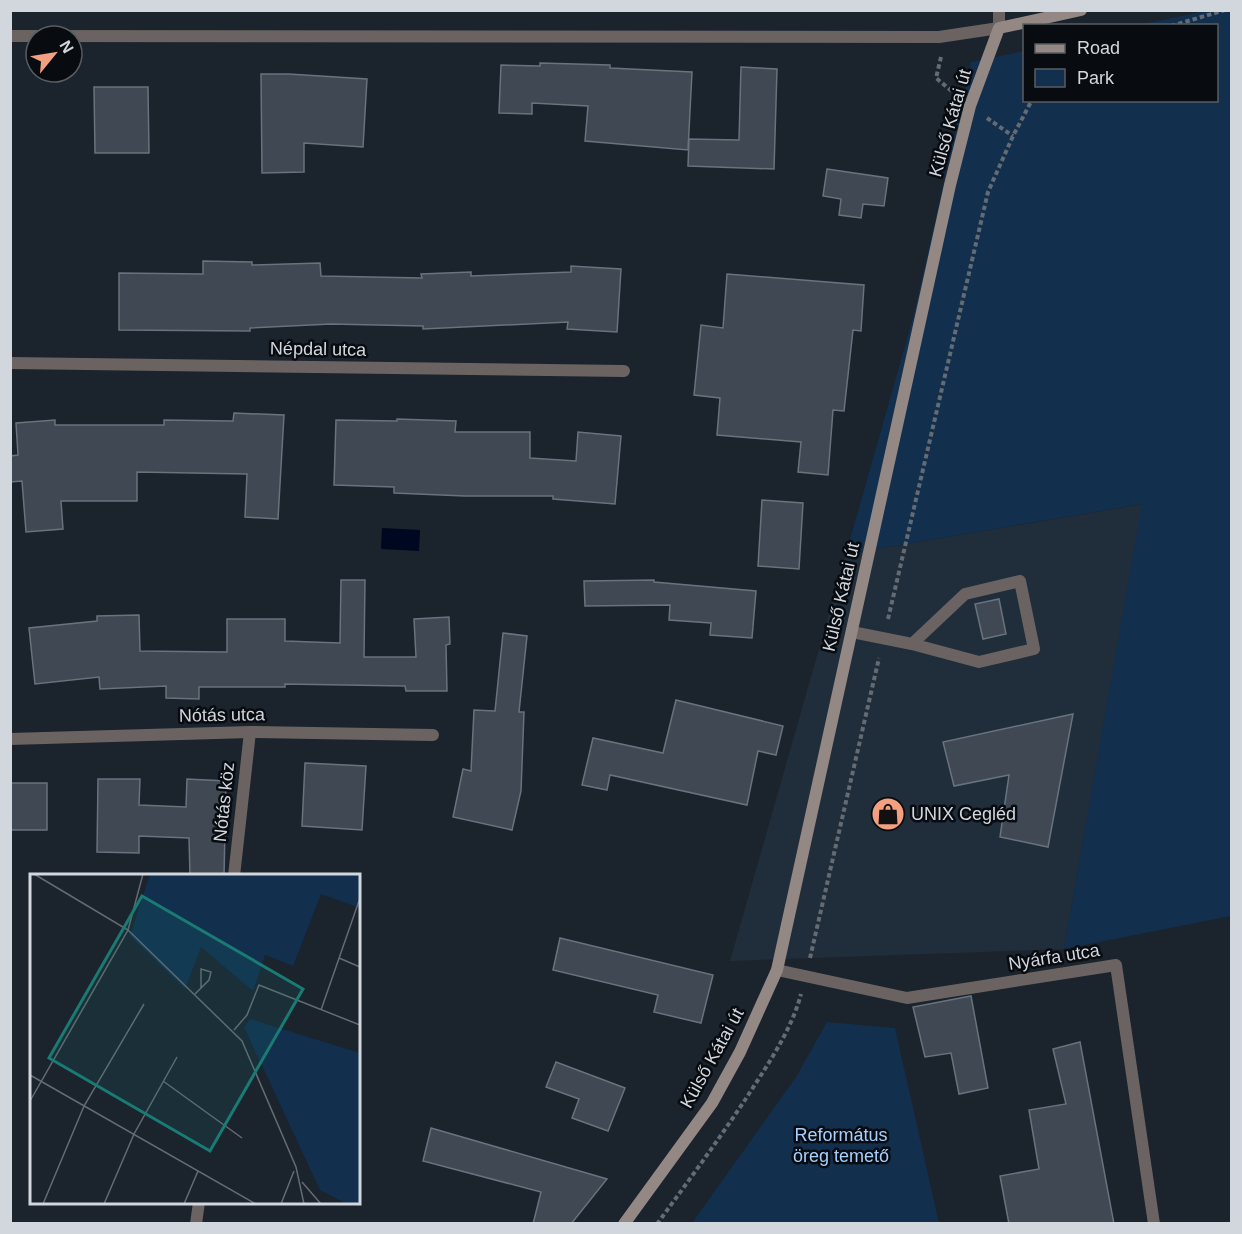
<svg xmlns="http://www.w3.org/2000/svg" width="1242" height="1234" font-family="Arial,sans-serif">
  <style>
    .built { fill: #202d3b }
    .green { fill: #122f4e }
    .water { fill: #000720 }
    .building { fill: #3f4853; stroke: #68737e; stroke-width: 1.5 }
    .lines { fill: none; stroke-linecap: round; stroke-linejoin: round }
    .path { stroke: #646b73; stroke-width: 4; stroke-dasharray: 4.5 3; stroke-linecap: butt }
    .service { stroke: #6a6361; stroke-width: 12 }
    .minor { stroke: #6a6361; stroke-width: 12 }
    .tertiary { stroke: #6a6361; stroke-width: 12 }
    .secondary { stroke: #948884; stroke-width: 12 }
    .labels { text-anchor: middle; stroke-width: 5; stroke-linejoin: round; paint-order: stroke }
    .street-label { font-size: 18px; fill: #d1d7dd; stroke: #080c10 }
    .poi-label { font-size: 18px; fill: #d1d7dd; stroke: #080c10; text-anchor: start }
    .park-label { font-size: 18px; fill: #a5cffe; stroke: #080c10 }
    .inset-road { fill: none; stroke: #646b73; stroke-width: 1.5 }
    .view { fill: #197b74; fill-opacity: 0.15; stroke: #197b74; stroke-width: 3 }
    .inset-edge { fill: none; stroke: #d1d7dd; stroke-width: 3 }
  </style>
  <rect width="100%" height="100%" fill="#1b232d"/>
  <path class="built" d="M1143 504 1064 949 730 961 846 554Z"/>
  <g class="green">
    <path d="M1206 11H1231V916L1064 949 1142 504 846 554 914 314 971 62 1024 51V100H1216V26L1138 25Z"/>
    <path d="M827 1022 895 1028 939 1223H692L796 1077Z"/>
  </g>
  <path class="water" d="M382 528 420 530 419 551 381 549Z"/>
  <g class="building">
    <path d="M540 63 610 65V68L692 72 688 150 585 141 588 106 532 103V114L499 113 501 65 540 66Z"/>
    <path d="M741 67 777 69 774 169 688 166 689 139 739 140Z"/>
    <path d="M261 74H289L367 79 363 147 304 143V172L262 173Z"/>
    <path d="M94 87H148L149 153H95Z"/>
    <path d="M827 169 888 178 884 206 863 204 861 218 839 215 841 199 823 196Z"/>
    <path d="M203 261 252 262V265L320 263 321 276 422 278 421 274 471 272V276L571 272V266L621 269 617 332 567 329 568 322 423 329V326L331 324 250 328V331L119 330V273L203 274Z"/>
    <path d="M727 274 864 285 861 331 853 330 844 411 833 410 828 475 798 472 801 442 717 435 720 398 694 395 701 325 723 328Z"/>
    <path d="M234 413 284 415 278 519 245 517 247 474 137 472V501H61L63 529 26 532 22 481 10 482V456L18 455 16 423 55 420V425H164V420L233 421Z"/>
    <path d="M397 419 456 421 455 432H530V458L576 461 578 432 621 436 615 504 553 499V496H465L394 493V487L334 485 336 420 397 421Z"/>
    <path d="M762 500 803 503 799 569 758 566Z"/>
    <path d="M341 580H365L364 657H416L414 619 449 617 450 644 446 645 447 691H406L405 686 285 684V687H199V699L166 698V686L100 689 99 677 35 684 29 628 97 621V616L139 615 140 651 227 652V619H285V641L340 643Z"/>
    <path d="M654 580V582L756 591 752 638 710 635 711 623 669 620 670 605 585 606 584 581Z"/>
    <path d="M999 599 1006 634 983 639 975 604Z"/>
    <path d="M503 633 527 636 519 712H524L521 791 512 830 453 817 463 769 471 771 474 710 495 711Z"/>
    <path d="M676 700 783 726 776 755 758 751 747 805 610 775 607 790 582 785 593 738 663 753Z"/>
    <path d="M1073 714 1048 847 1000 837 1009 775 954 786 943 742Z"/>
    <path d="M305 763 366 766 362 830 302 826Z"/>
    <path d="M98 779H140L139 805 186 807 187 779 226 781 224 876H190L189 838 139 836V853L97 852Z"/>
    <rect x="10" y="783" width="37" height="47"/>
    <path d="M560 938 713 975 701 1023 654 1012 658 995 553 970Z"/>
    <path d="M971 996 988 1088 959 1094 951 1053 925 1057 913 1007Z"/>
    <path d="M1080 1042 1114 1224H1009L1000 1176 1039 1169 1029 1110 1066 1104 1053 1049Z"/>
    <path d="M556 1062 625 1088 608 1131 572 1118 579 1099 546 1087Z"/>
    <path d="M431 1128 607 1179 571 1224H533L541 1192 423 1161Z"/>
  </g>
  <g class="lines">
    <g class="path">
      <path d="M1171 26 1225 10"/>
      <path d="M941 57 936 78 954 93"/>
      <path d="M987 118 1013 136"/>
      <path d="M888 619 988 192 1013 136 1032 100"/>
      <path d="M810 958 879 658"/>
      <path d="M657 1224C687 1183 717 1142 745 1100 766 1067 791 1032 801 994"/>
    </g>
    <path class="service" d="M852 632 912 644 979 662 1034 649 1020 581 965 594 912 644"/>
    <g class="minor">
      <path d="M10 36 939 37 999 28"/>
      <path d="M10 363 624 371"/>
      <path d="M10 739 250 732 433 735"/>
      <path d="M234 876 250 732"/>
      <path d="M777 970 907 998 1116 965 1154 1224"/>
      <path d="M196 1224 199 1202"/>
    </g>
    <path class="tertiary" d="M999 28V10"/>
    <path class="secondary" d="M624 1224 712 1103 740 1052 777 970 950 185 970 106 999 28 1081 10"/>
  </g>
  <defs>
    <symbol id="shop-disc" viewBox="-11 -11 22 22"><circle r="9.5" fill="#f2a080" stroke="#080c10"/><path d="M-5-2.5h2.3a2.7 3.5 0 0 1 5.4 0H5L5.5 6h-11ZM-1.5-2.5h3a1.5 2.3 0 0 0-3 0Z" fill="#111"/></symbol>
  </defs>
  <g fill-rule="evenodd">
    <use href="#shop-disc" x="869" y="795" width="38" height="38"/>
  </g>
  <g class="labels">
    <g class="street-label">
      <text transform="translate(950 123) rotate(-74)" y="6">Külső Kátai út</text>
      <text transform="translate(318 349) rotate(1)" y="6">Népdal utca</text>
      <text transform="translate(841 597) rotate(-77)" y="6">Külső Kátai út</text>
      <text transform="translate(222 715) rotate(-1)" y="6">Nótás utca</text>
      <text transform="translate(224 802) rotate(-84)" y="6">Nótás köz</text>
      <text transform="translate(1054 957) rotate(-9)" y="6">Nyárfa utca</text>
      <text transform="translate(712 1058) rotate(-61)" y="6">Külső Kátai út</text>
    </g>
    <g class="poi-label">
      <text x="911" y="820">UNIX Cegléd</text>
    </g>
    <g class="park-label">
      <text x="841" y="1141">Református<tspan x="841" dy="21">öreg temető</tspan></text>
    </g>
  </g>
  <g transform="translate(30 874)">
    <rect width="330" height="330" fill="#1b232d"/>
    <path d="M120 0H330V34L291 20 263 92 235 81 223 117 171 73 155 115 100 62ZM220 145 330 179V330H317L290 316 214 153Z" fill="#122f4e"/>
    <path class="inset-road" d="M113 0 98 56 212 167 266 293 274 330M309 84 330 93M165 120 179 106 181 98 171 95V114M291 136 330 24M204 156 217 141 229 111 330 151M0 201 226 330M133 207 212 264M0 227 98 56 4 0M272 308 291 330M13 330 54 232 114 130M74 330 104 260 147 183M154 330 168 297M251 330 264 297"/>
    <path class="view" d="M112 22 273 115 180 277 19 184Z"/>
    <rect width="330" height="330" class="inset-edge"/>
  </g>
  <rect width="1242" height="1234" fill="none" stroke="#d1d7dd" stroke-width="24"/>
  <rect x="1023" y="24" width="195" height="78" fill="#080c10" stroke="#585d62" stroke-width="1.5"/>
  <rect x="1035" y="44" width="30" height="9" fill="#948884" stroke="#585d62" stroke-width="1.5"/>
  <text x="1077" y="54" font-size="18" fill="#d1d7dd">Road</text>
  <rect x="1035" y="69" width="30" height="18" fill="#122f4e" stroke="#585d62" stroke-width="1.5"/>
  <text x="1077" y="84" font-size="18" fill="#d1d7dd">Park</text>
  <g transform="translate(54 54) rotate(60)"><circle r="28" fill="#080c10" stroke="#585d62" stroke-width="1.5"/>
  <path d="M0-4.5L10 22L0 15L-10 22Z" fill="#f2a080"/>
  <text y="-9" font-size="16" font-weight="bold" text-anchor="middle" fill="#d1d7dd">N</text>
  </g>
</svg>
